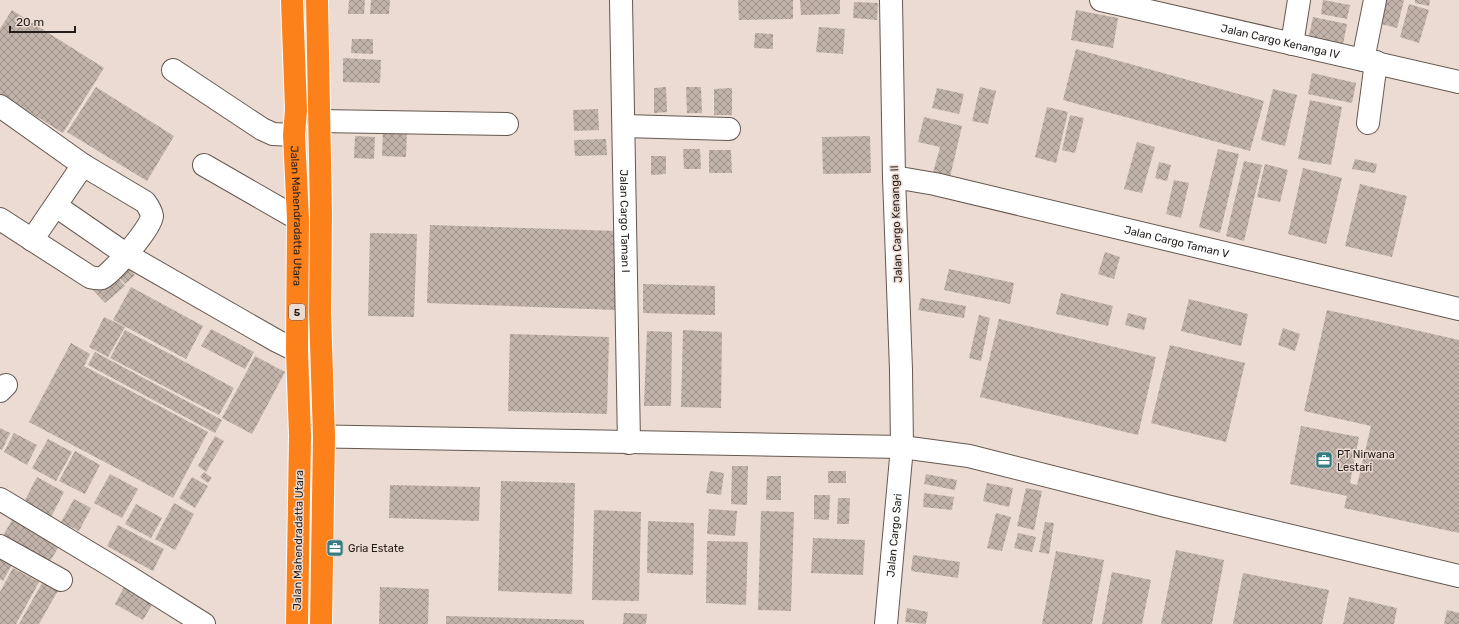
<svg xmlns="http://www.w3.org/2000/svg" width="1459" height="624" font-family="Rubik,sans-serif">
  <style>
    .building { fill: url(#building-cross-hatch) }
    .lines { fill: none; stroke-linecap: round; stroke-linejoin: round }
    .minor-casing { stroke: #655850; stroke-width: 24 }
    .highway-casing { stroke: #fff; stroke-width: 24 }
    .minor { stroke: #fff; stroke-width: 22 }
    .highway { stroke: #fd811b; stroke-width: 22 }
    .labels { text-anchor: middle; stroke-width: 3; stroke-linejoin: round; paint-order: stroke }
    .shield { fill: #ebdbd2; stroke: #5f5752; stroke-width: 1 }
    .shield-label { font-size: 10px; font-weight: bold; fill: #231e1b }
    .street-label { font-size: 11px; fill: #231e1b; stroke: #ebdbd2 }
    .poi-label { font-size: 11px; fill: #231e1b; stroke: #ebdbd2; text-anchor: start }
  </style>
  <defs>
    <pattern id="building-cross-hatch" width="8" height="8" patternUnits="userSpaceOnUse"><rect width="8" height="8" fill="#c1b2aa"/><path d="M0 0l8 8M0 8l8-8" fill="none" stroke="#9c908a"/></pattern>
  </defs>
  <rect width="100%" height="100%" fill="#ebdbd2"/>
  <g class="building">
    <path d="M349 0H365L364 14H348Z"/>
    <path d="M371 0H390L389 14H370Z"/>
    <path d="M738 0H793V19L739 20Z"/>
    <path d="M800 0H840V14L801 15Z"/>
    <path d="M1323 0 1350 5 1347 19 1321 14Z"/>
    <path d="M1382 0H1404L1397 28 1377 23Z"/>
    <path d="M1415 0H1430L1429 6 1415 3Z"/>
    <path d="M854 2 878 3 877 20 853 18Z"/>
    <path d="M1409 4 1429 10 1419 43 1400 37Z"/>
    <path d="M12 10 104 68 63 133 0 94V29Z"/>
    <path d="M1076 10 1118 18 1113 48 1071 40Z"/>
    <path d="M1313 17 1347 24 1343 44 1309 36Z"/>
    <path d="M819 27 845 29 843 54 816 52Z"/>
    <path d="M755 33 773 34V49L754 48Z"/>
    <path d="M352 39H373V54L351 53Z"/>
    <path d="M1076 49 1264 101 1250 151 1063 100Z"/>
    <path d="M343 58 381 60 380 83 343 82Z"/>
    <path d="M1312 73 1356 83 1352 103 1308 94Z"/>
    <path d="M96 87 174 136 147 181 67 132Z"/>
    <path d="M666 87 667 112 654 113V88Z"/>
    <path d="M686 87H701L702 113H687Z"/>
    <path d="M980 87 996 91 988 124 972 121Z"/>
    <path d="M732 88V115H714V89Z"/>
    <path d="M937 88 964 94 959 114 932 108Z"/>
    <path d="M1273 89 1297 95 1285 146 1261 140Z"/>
    <path d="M1310 100 1342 107 1331 165 1298 159Z"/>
    <path d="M1047 107 1068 112 1056 163 1035 157Z"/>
    <path d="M598 109 599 130 574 131 573 110Z"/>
    <path d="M1070 115 1084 118 1075 153 1062 150Z"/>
    <path d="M924 117 962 126 950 177 933 173 940 147 918 142Z"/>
    <path d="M383 130 407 131 406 157 382 156Z"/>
    <path d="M355 136 375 137 374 159 354 158Z"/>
    <path d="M870 136 871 173 823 174 822 137Z"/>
    <path d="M606 139 607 155 575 156 574 140Z"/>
    <path d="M1137 142 1155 147 1142 193 1124 189Z"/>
    <path d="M683 149H700L701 169H684Z"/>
    <path d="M1218 149 1239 154 1220 233 1199 227Z"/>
    <path d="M709 150H731L732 173H709Z"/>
    <path d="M651 156H666V174L651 175Z"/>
    <path d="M1355 159 1377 164 1375 173 1352 169Z"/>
    <path d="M1244 161 1262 165 1244 241 1226 236Z"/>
    <path d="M1159 162 1171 165 1167 181 1155 178Z"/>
    <path d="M1265 164 1288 170 1280 202 1257 197Z"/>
    <path d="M1303 168 1342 178 1326 244 1288 234Z"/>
    <path d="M1174 180 1189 183 1181 218 1166 214Z"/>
    <path d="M1360 184 1407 196 1392 257 1345 246Z"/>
    <path d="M430 225 617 231 615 310 427 303Z"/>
    <path d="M370 233 417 234 414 317 368 316Z"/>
    <path d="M1105 252 1120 257 1114 279 1098 274Z"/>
    <path d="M126 265 135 275 125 284 116 274Z"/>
    <path d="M949 269 1014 283 1010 304 944 290Z"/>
    <path d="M112 271 125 286 105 303 91 288Z"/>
    <path d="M643 284 715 286V315L643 313Z"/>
    <path d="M131 287 203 326 186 359 113 320Z"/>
    <path d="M1061 293 1113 306 1108 326 1056 314Z"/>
    <path d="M921 298 966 306 964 318 918 310Z"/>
    <path d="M1189 299 1248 314 1241 346 1181 331Z"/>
    <path d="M1327 310 1459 340V533L1344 508 1347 496 1290 484 1301 426 1359 437 1350 483 1357 485 1371 426 1304 411Z"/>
    <path d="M1128 313 1147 318 1144 330 1125 325Z"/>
    <path d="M979 315 990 318 981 361 969 358Z"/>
    <path d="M104 317 125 327 108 357 89 347Z"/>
    <path d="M999 319 1156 357 1138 435 980 397Z"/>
    <path d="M1283 328 1300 334 1295 351 1278 345Z"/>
    <path d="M211 329 254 352 245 369 201 346Z"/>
    <path d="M125 330 234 388 219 415 110 358Z"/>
    <path d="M683 330 722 332 721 408 681 407Z"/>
    <path d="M647 331 672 332 671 406H644Z"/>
    <path d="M510 334 609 337 607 414 508 411Z"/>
    <path d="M71 343 90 354 84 366 208 432 173 498 29 422Z"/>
    <path d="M1170 345 1245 363 1226 442 1151 423Z"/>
    <path d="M95 352 222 420 215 433 88 365Z"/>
    <path d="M255 356 285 372 252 434 222 418Z"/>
    <path d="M0 428 10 433 2 450 0 449Z"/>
    <path d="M14 433 37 445 27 465 4 452Z"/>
    <path d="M215 436 224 441 206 472 198 466Z"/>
    <path d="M48 439 72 452 56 481 32 468Z"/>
    <path d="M75 451 100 465 85 494 59 481Z"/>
    <path d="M732 466H748L747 505 731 504Z"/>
    <path d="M710 471 724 473 721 495 706 493Z"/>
    <rect x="828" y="471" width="18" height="12"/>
    <path d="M204 472 212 478 208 483 200 477Z"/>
    <path d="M110 474 138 489 122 518 94 503Z"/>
    <path d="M926 474 957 480 955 490 924 484Z"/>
    <path d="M767 476H781V500H766Z"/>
    <path d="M37 477 64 492 51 517 24 502Z"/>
    <path d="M192 477 208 486 195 508 179 498Z"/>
    <path d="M501 481 575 483 572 594 498 591Z"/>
    <path d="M987 483 1013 488 1009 507 983 501Z"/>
    <path d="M390 485 480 487 479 521 389 518Z"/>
    <path d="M1026 488 1042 491 1034 530 1017 526Z"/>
    <path d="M924 493 954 497 952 510 923 507Z"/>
    <path d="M814 495H830L829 520 814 519Z"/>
    <path d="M838 498H850L849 524H837Z"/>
    <path d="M74 499 91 508 79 531 61 522Z"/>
    <path d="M174 503 194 514 175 550 155 539Z"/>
    <path d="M136 504 162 518 151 538 125 524Z"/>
    <path d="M709 509 737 511 735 536 707 534Z"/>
    <path d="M594 510 641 512 639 601 592 600Z"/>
    <path d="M761 511 794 512 791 611 758 610Z"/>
    <path d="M996 513 1011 517 1002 551 987 548Z"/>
    <path d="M15 515 61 543 47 566 1 539Z"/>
    <path d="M648 521 694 523 693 575 647 573Z"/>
    <path d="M1045 522 1054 523 1049 554 1039 552Z"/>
    <path d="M118 525 164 549 153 571 107 546Z"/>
    <path d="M1018 533 1036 537 1032 552 1014 548Z"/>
    <path d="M813 538 865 540 863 575 811 573Z"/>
    <path d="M707 541 748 542 746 605 706 603Z"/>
    <path d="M0 548 16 557 3 581 0 579Z"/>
    <path d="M1176 550 1224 560 1212 624H1161Z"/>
    <path d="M1056 551 1104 560 1092 624H1042Z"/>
    <path d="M913 555 960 562 958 578 911 571Z"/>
    <path d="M13 568 39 582 16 624H0V592Z"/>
    <path d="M1112 572 1151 580 1142 624H1102Z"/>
    <path d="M1243 573 1329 590 1322 624H1233Z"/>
    <path d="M45 578 60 587 39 624H19Z"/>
    <path d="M124 587 153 603 143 620 115 604Z"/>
    <path d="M380 587 429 589 428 624H379Z"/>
    <path d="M1349 597 1397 608 1394 624H1343Z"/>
    <path d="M907 608 928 612 926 624 905 622Z"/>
    <path d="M1447 610 1459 613V624H1444Z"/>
    <path d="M624 613 647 614 646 624H623Z"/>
    <path d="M446 616 584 620V624H446Z"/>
  </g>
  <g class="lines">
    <defs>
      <g id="minor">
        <path id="s1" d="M621 0 629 443"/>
        <path id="s2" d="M1101 0 1459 82"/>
        <path d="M1292 44 1299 0"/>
        <path d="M1363 60 1375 0"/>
        <path d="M173 70 262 129 273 134 294 135"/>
        <path d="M0 106 83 165 145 202C148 206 151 210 152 216 152 227 112 273 102 278 98 279 94 278 90 277L0 219"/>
        <path d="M319 121 507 124"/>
        <path d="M1368 123 1376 62"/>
        <path d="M624 126 729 129"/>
        <path d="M204 165 298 219"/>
        <path id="s3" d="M894 177 935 184 1459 309"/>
        <path d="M56 206 127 255 277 341 297 351"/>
        <path d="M32 240 83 165"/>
        <path d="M0 391 6 385"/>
        <path d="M300 436 902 447 969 456 1166 506 1459 576"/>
        <path d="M0 499 113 567 204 624"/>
        <path d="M0 546 61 580"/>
        <path id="s4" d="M886 624 902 447 901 370 894 177 891 0"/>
      </g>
      <g id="highway">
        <path id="s5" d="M292 0 296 110 294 135 298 219 297 351 300 436 297 624"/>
        <path d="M317 0 321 214 320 312 324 437 321 624"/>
      </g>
    </defs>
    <use href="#minor" class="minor-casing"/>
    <use href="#highway" class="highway-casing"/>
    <use href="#minor" class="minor"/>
    <use href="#highway" class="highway"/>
  </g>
  <defs>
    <symbol id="office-square" viewBox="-11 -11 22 22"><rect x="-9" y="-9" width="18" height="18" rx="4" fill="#347d83" stroke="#ebdbd2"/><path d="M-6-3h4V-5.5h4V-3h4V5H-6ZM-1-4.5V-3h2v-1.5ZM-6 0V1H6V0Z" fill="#fff"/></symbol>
  </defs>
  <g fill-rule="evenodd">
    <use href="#office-square" x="1314" y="450" width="20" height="20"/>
    <use href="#office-square" x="325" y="538" width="20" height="20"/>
  </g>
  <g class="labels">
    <rect class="shield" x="289" y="304" width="16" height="16" rx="3"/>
    <g class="shield-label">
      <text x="297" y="316">5</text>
    </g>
    <g class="street-label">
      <text dy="4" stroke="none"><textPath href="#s2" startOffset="184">Jalan Cargo Kenanga IV</textPath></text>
      <text dy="4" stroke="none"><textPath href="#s5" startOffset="216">Jalan Mahendradatta Utara</textPath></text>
      <text dy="4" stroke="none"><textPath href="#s1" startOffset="221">Jalan Cargo Taman I</textPath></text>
      <text transform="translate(896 224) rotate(-92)" y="4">Jalan Cargo Kenanga II</text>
      <text dy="4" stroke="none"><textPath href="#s3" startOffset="290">Jalan Cargo Taman V</textPath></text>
      <text dy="4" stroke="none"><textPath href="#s4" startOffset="89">Jalan Cargo Sari</textPath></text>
      <text transform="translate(298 540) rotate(-89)" y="4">Jalan Mahendradatta Utara</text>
    </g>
    <g class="poi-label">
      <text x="1337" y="458">PT Nirwana<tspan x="1337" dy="13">Lestari</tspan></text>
      <text x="348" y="552">Gria Estate</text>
    </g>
  </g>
  <path d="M10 26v6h65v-6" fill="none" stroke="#231e1b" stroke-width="2"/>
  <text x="16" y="26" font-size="12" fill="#231e1b" stroke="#ebdbd2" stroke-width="3" paint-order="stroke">20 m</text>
</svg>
